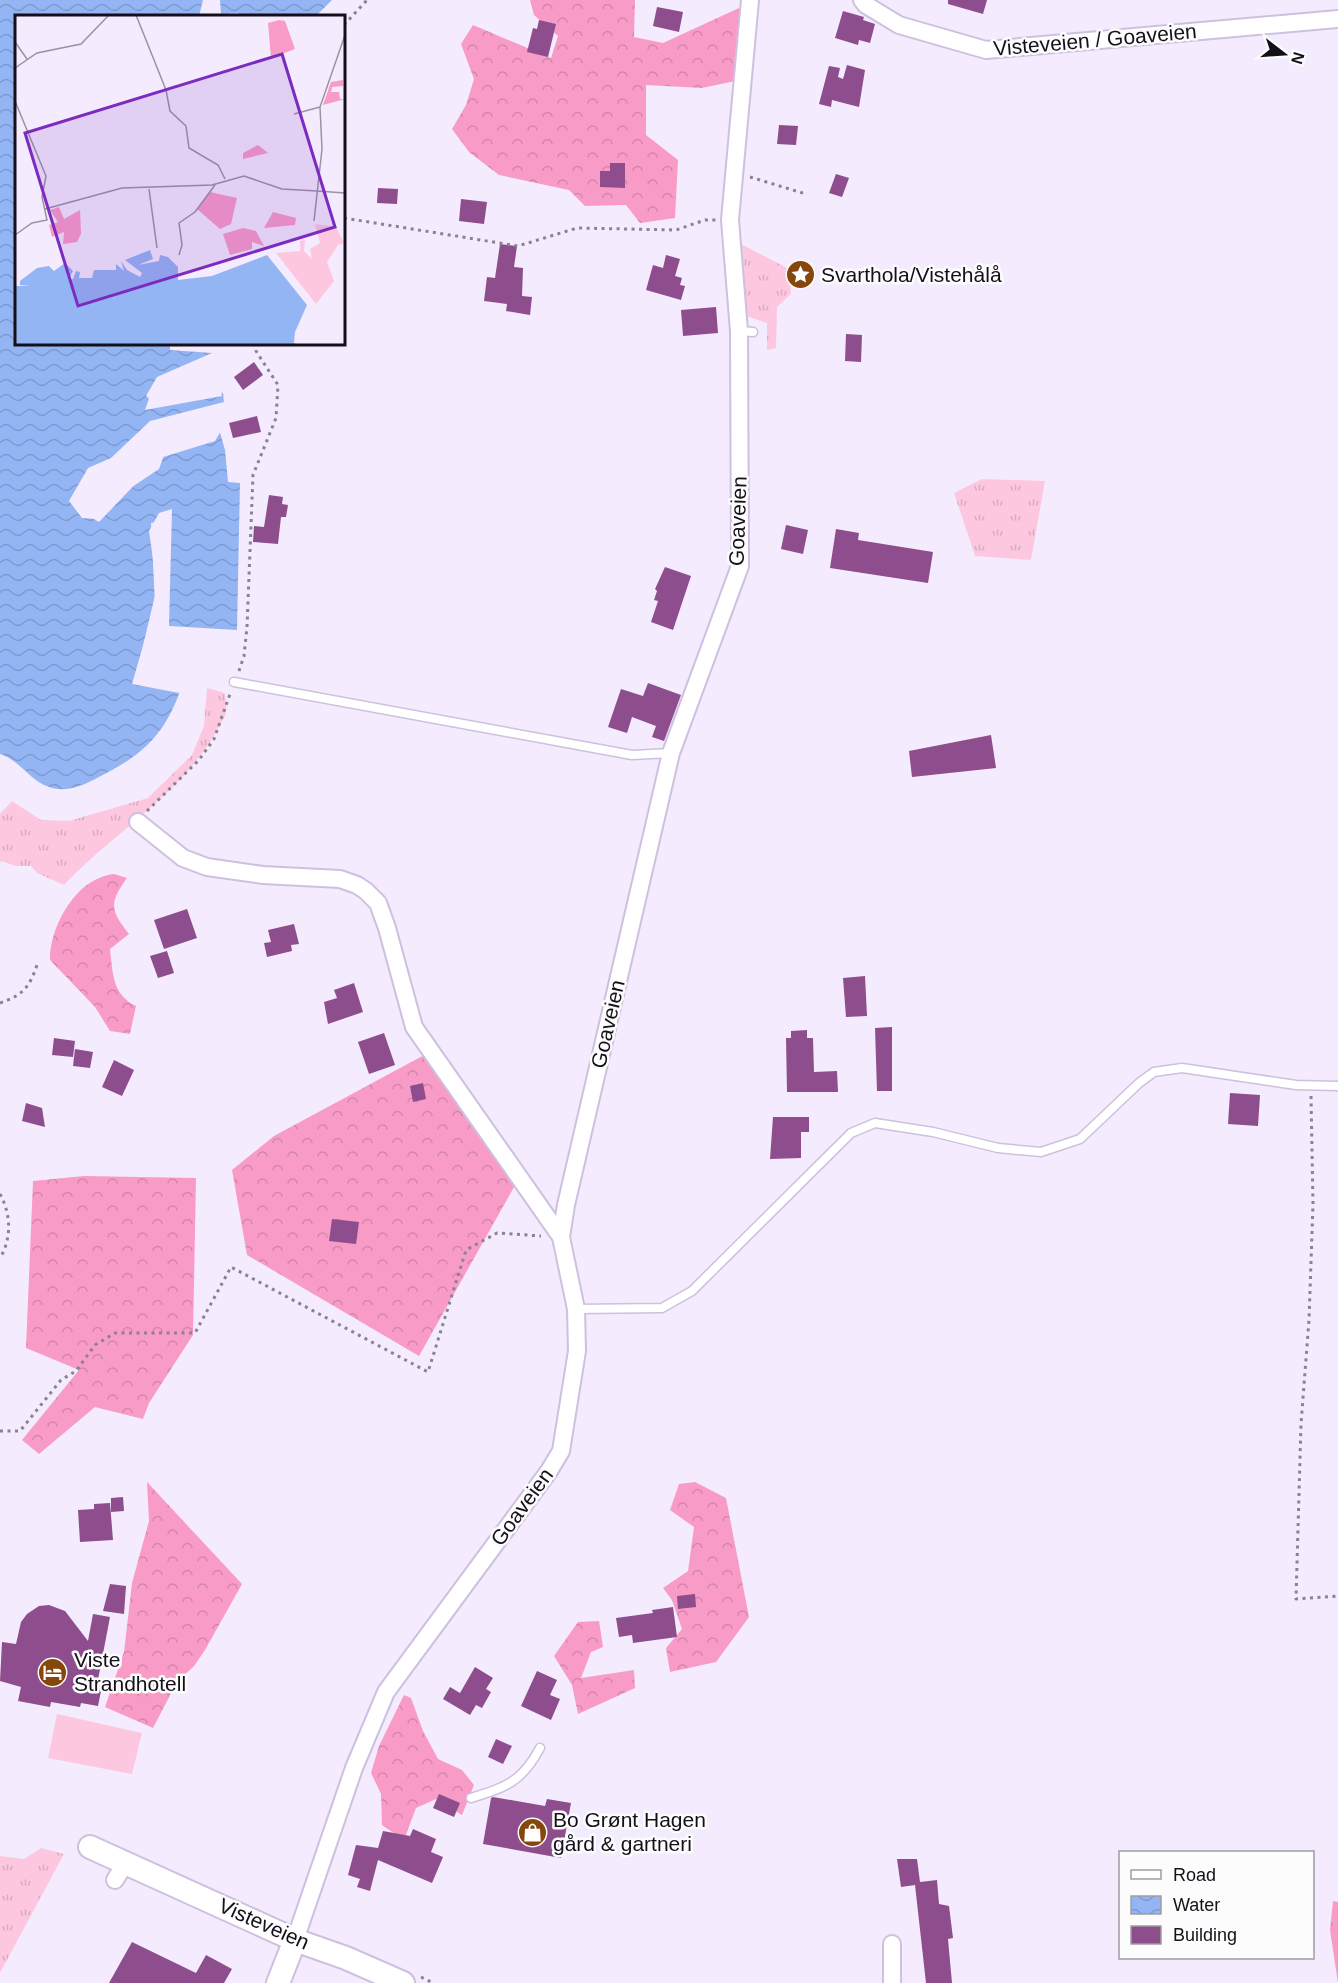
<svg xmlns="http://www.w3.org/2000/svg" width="1338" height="1983" font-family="Helvetica,sans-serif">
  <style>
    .grass { fill: url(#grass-tufts) }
    .forest { fill: url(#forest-crowns) }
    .pitch { fill: #fdc8df }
    .water { fill: url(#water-waves) }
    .pier { fill: #f4ebfe }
    .building { fill: #8e4d8c }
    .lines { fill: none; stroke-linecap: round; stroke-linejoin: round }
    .lane-casing { stroke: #cec0de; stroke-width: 11 }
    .street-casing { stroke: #cec0de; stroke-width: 20 }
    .secondary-casing { stroke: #cec0de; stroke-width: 26 }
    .path { stroke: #898290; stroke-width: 3; stroke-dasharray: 3 4.5; stroke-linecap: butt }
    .lane { stroke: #fff; stroke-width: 8 }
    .street { stroke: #fff; stroke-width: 16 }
    .secondary { stroke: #fff; stroke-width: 22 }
    .labels { text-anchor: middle; stroke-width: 5; stroke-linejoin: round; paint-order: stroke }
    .street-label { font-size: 21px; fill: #140f19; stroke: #fcfcfc }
    .poi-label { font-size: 21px; fill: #140f19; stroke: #fcfcfc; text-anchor: start }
    .inset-road { fill: none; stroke: #9a93a2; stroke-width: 1.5 }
    .view { fill: #7b2cbf; fill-opacity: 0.15; stroke: #7b2cbf; stroke-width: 3 }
    .inset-edge { fill: none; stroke: #140f19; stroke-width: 3 }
  </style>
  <defs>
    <pattern id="grass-tufts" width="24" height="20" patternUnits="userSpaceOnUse" patternTransform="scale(1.5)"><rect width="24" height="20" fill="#fdc8df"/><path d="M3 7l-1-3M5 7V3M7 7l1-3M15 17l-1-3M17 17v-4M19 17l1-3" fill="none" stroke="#d8abbf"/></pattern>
    <pattern id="forest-crowns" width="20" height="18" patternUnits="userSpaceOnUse" patternTransform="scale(1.5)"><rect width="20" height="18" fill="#f89cc7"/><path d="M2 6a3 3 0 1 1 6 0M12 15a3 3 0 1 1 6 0" fill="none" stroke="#d485aa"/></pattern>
    <pattern id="water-waves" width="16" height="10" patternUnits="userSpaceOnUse" patternTransform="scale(1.5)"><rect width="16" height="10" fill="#94b5f4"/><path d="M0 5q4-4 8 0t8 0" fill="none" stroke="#7f9ad1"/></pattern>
  </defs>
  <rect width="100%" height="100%" fill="#f4ebfe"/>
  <g class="grass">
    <path d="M737 242 789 269 791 294 777 307 776 348 767 350V323L741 314Z"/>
    <path d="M982 479 1045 481 1031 560 975 556 954 493Z"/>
    <path d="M207 688 225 693C225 699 227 706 226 712 225 718 219 726 216 732 180 795 113 833 64 885L37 873 31 866H16L1 861 0 864V814L12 801 41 820 69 821 148 798 192 755 204 726Z"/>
    <path d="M41 1848 64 1854 0 1973V1856L24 1859Z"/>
  </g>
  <g class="forest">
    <path d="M530 0H635L634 37 663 43 739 8 740 80 702 88 646 85V135L678 160 675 218 640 223 626 205 585 206 569 190 499 175 469 152 452 129 466 105 474 79 461 44 473 25 551 58 558 36 534 15Z"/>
    <path d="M114 874 127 878C109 903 110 910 129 934L110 949C113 974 112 994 136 1006L130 1034 110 1031 95 1007 50 960C50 926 76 878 114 874Z"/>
    <path d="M428 1053 518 1180 419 1356 247 1255 232 1170 274 1136Z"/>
    <path d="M84 1176 196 1178 193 1335 149 1403 143 1419 95 1407 39 1454 22 1440 79 1370 26 1348 33 1181Z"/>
    <path d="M147 1482 242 1584 205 1650 194 1666 177 1682 153 1728 105 1707 124 1652 132 1583 149 1521Z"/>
    <path d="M695 1482 726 1498 749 1617 716 1662 670 1672 666 1648 682 1629 672 1600 663 1588 688 1571 694 1527 670 1510 679 1484Z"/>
    <path d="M599 1621 603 1647 591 1652 581 1678 634 1670 635 1688 578 1714 572 1685 554 1656 578 1622Z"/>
    <path d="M404 1695 411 1698 423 1731 438 1759 462 1770 474 1785 462 1815 436 1799 416 1808 404 1840 382 1825 381 1794 371 1773 379 1746Z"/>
    <path d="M1333 1901 1338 1902V1983L1330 1930Z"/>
  </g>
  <path class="pitch" d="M57 1714 142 1733 132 1774 48 1758Z"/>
  <g class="water">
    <path d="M0 0H203L199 16H16V344H170V350L212 353 157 377 146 396 152 401 211 388 223 393 224 402 150 421 111 458 88 468 69 501 82 518 96 519 132 487 159 469 168 444 219 429 225 450 228 482 240 483 237 630 169 626 172 509 159 513 149 531 157 587 137 671 181 688C165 736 141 756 97 778 82 786 65 793 49 787 30 781 20 760 0 754Z"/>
    <path d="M220 0H332L316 16H240L238 13 221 14Z"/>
  </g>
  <g class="pier">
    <path d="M211 385 221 389 222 396 145 410 150 396Z"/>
    <path d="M220 427 222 429 215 441 160 458 167 441Z"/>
    <path d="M143 476 99 522 89 516H95Z"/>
    <path d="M157 522 152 531 160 587 141 670 149 674 179 678 184 688 179 693 132 684 155 604 151 523Z"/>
  </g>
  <g class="building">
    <path d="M948 0H987L983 14 948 4Z"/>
    <path d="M657 7 683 12 679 32 653 26Z"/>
    <path d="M843 11 864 17 863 20 875 24 870 43 859 40 858 45 835 38Z"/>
    <path d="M539 20 556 24 548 57 527 52 533 28 537 29Z"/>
    <path d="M847 65 865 70 859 107 832 100 831 107 819 104 829 66 840 68 838 77 843 79Z"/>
    <path d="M779 125 798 126 796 145 777 144Z"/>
    <path d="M610 163H625V188L600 187V171H610Z"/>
    <path d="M836 174 849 178 842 197 829 193Z"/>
    <path d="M378 188 398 189 397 204 377 203Z"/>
    <path d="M461 199 487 202 484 224 459 221Z"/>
    <path d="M500 244 517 246 514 267 523 268 522 296 532 297 530 315 506 311 507 304 484 301 487 277 495 278Z"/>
    <path d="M666 255 680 259 675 276 682 278 680 285 685 286 681 300 646 290 653 265 663 268Z"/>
    <path d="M716 307 718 333 683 336 681 310Z"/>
    <path d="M846 334 862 335 861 362 845 361Z"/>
    <path d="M254 362 263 375 243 390 234 377Z"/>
    <path d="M257 416 261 432 233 438 229 423Z"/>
    <path d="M269 495 283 497 282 504 288 505 286 517H281L278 544 253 542 254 526 264 527Z"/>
    <path d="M786 525 808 530 803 554 781 549Z"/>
    <path d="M836 529 859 533 858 540 933 552 928 583 830 568Z"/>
    <path d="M665 567 691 576 673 630 651 622 658 601 654 600 657 591 655 589Z"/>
    <path d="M648 683 681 695 664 741 652 737 656 726 632 717 627 733 608 727 621 689 643 696Z"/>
    <path d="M991 735 996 768 912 777 909 751Z"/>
    <path d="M187 909 197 938 164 949 154 920Z"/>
    <path d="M294 924 299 944 291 945 292 951 267 957 264 943 271 942 268 930Z"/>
    <path d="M167 951 174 973 158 978 150 956Z"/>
    <path d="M865 976 867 1016 846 1017 843 978Z"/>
    <path d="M354 983 363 1012 328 1024 324 1002 337 998 334 990Z"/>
    <path d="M892 1027V1091H877L875 1028Z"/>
    <path d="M807 1030V1038H813L814 1072 837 1071 838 1092H787L786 1038H791V1031Z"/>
    <path d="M384 1033 395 1065 369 1074 358 1042Z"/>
    <path d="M54 1038 75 1041 73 1057 52 1055Z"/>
    <path d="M75 1049 93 1052 90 1068 73 1066Z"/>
    <path d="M114 1060 134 1070 122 1096 102 1087Z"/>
    <path d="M423 1083 426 1099 413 1102 410 1086Z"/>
    <path d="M1230 1093 1260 1095 1258 1126 1228 1124Z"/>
    <path d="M26 1103 42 1108 45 1127 22 1121Z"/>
    <path d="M773 1117H809V1132H801V1158L770 1159Z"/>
    <path d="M332 1219 359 1222 356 1244 329 1241Z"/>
    <path d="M123 1497 124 1511 111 1512V1498Z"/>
    <path d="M110 1503 113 1540 80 1542 78 1510 94 1509V1504Z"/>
    <path d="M110 1584 126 1586 124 1614 103 1611Z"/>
    <path d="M695 1594 696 1607 678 1609 677 1596Z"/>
    <path d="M49 1605 65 1611 88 1641 93 1614 110 1617 97 1685 102 1686 98 1706 81 1703 80 1707 51 1702 50 1707 18 1701 21 1687 0 1681 2 1642 16 1644 21 1622 27 1614 39 1606Z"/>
    <path d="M673 1607 677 1637 633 1643 632 1635 619 1637 616 1618 653 1613 652 1610Z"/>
    <path d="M475 1667 493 1678 486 1689 491 1692 482 1708 476 1705 470 1715 443 1699 450 1687 460 1693Z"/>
    <path d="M537 1671 557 1680 550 1695 560 1699 551 1720 521 1706Z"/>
    <path d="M496 1739 512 1746 503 1764 488 1757Z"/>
    <path d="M439 1794 460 1803 454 1817 433 1808Z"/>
    <path d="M493 1797 545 1806 547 1799 571 1803 561 1858 483 1844 491 1798Z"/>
    <path d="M413 1829 436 1839 431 1852 443 1857 432 1883 378 1860 370 1891 357 1887 360 1879 348 1875 356 1845 378 1848 383 1831 410 1836Z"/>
    <path d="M897 1859H917L920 1882 937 1880 939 1904 949 1906 953 1938 948 1939 952 1983H926L915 1885 901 1887Z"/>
    <path d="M132 1942 196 1973 206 1955 232 1969 224 1983H109Z"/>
  </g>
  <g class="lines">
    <defs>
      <g id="lane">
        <path d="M739 331 753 332"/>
        <path d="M234 682 632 755 671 753"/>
        <path d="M576 1309 662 1308 692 1291 851 1133 875 1123 933 1132 998 1148 1041 1152 1080 1139 1139 1083 1154 1072 1182 1068 1296 1085 1338 1086"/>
        <path d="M471 1798C506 1787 522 1782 540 1748"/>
      </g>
      <g id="street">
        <path d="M862 0 866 5 899 25 986 50 1338 19"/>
        <path d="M138 822 183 858 207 867 263 875 340 879 357 885 366 891 378 903 387 928 414 1027 561 1237"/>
        <path d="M115 1880 126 1862"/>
        <path d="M295 1940 354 1768 386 1692 549 1471 561 1451 577 1351 576 1309 561 1237 566 1205 671 753 740 566 739 331 730 220 750 0"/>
        <path d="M892 1944V1983"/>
      </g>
      <g id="secondary">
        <path d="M90 1847 295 1940 346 1958 403 1983"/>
        <path d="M278 1983 295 1940"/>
      </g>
    </defs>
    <use href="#lane" class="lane-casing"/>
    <use href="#street" class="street-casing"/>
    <use href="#secondary" class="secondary-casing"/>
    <g class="path">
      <path d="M344 25 367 0"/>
      <path d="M750 177 806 194"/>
      <path d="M344 218 518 246 577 228 676 230 705 220H716"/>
      <path d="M239 671 244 656 247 627 253 475 276 418 278 385 256 351 254 344"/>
      <path d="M147 811 199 760 214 739 230 694"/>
      <path d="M0 1003C23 995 29 988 37 965"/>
      <path d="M1311 1096 1313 1204 1309 1320 1301 1424 1296 1599 1338 1596"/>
      <path d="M0 1194C11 1214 12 1238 0 1258"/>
      <path d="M0 1431H20L61 1380 76 1371 95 1345 115 1333H195L231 1267 428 1372 466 1250 497 1233 541 1236"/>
      <path d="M421 1977 433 1983"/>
    </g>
    <use href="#lane" class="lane"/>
    <use href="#street" class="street"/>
    <use href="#secondary" class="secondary"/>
  </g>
  <defs>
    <symbol id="sight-disc" viewBox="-11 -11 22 22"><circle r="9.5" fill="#86470c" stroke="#fcfcfc"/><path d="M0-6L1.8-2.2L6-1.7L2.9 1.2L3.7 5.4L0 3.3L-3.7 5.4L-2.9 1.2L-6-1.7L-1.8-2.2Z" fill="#fff"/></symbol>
    <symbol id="hotel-disc" viewBox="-11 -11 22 22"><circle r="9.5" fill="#86470c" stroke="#fcfcfc"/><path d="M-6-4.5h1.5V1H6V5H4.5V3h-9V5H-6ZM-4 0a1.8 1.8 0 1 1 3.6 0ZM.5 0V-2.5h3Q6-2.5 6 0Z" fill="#fff"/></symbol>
    <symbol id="shop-disc" viewBox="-11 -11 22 22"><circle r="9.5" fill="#86470c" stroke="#fcfcfc"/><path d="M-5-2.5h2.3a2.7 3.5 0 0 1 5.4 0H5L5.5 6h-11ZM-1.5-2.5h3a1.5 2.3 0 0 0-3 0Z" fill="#fff"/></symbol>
  </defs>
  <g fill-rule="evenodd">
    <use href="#sight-disc" x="784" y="258" width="33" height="33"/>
    <use href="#hotel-disc" x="36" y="1656" width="33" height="33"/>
    <use href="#shop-disc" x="516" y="1816" width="33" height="33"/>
  </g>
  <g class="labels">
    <g class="street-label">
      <text transform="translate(1095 40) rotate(-5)" y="7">Visteveien / Goaveien</text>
      <text transform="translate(738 521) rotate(-88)" y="7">Goaveien</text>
      <text transform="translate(608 1024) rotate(-77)" y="7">Goaveien</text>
      <text transform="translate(522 1507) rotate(-54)" y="7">Goaveien</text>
      <text transform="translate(264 1924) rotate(24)" y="7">Visteveien</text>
    </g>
    <g class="poi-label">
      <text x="821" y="282">Svarthola/Vistehålå</text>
      <text x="74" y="1667">Viste<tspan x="74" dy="24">Strandhotell</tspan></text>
      <text x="553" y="1827">Bo Grønt Hagen<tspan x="553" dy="24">gård &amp; gartneri</tspan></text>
    </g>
  </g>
  <g transform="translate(15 15)">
    <rect width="330" height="330" fill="#f4ebfe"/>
    <path d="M300 209 321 212 329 228 323 230 312 247 319 266 301 289 261 238 285 236V226L290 225 289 236 297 244 295 234 305 228Z" fill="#fdc8df"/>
    <path d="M264 5 270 6 280 34 256 43 253 8ZM328 65V71L317 72 316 77H324L325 84H330L308 90 316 67ZM243 130 253 138 228 144V138ZM195 177 222 183 216 209 205 214 182 194ZM44 192 49 204 65 195 66 219 62 227 48 229 49 217 37 222 34 210 43 207 35 195ZM258 197 281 203 280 210 249 213ZM228 213 241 216 249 231 237 227V234L215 240 208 219Z" fill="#f89cc7"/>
    <path d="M135 235 138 244 123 250 144 246 145 240 153 242 163 252V265L197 261 252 240 292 290 280 317 279 328 284 330H0V271H15L5 270V266L22 253 34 251 39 256 50 248 58 256 53 265 58 264 61 256 65 257 64 263H77L79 255H101V249L109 256 106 246 112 255 125 262 127 258 110 245Z" fill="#94b5f4"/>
    <path class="inset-road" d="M121 0 151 75 155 96 171 111 174 133 203 150 210 164M0 27 12 44M0 53 22 38 66 29 94 0M0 86 31 161 27 182 32 205 17 208 0 220M279 99 305 92M134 174 142 233M302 176 330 178M30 194 107 173 197 170 229 161 267 174 302 176M299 206 307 134 305 92 330 20M164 240 167 230 164 208 180 197 200 170"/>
    <path class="view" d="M267 39 320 212 63 291 10 118Z"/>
    <rect width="330" height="330" class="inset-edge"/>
  </g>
  <rect x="1119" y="1851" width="195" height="108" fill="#fcfcfc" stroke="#9f9da1" stroke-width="1.5"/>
  <rect x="1131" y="1870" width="30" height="9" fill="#ffffff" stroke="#9f9da1" stroke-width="1.5"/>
  <text x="1173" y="1881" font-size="18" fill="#140f19">Road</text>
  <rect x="1131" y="1896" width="30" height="18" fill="url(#water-waves)" stroke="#9f9da1" stroke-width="1.5"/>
  <text x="1173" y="1911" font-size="18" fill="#140f19">Water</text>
  <rect x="1131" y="1926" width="30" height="18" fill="#8e4d8c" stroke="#9f9da1" stroke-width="1.5"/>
  <text x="1173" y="1941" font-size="18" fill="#140f19">Building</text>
  <g transform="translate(1284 54) rotate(107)" stroke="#fcfcfc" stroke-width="4.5" paint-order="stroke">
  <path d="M0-4.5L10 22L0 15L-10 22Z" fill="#140f19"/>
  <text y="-9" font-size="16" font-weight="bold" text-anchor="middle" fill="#140f19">N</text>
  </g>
</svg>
